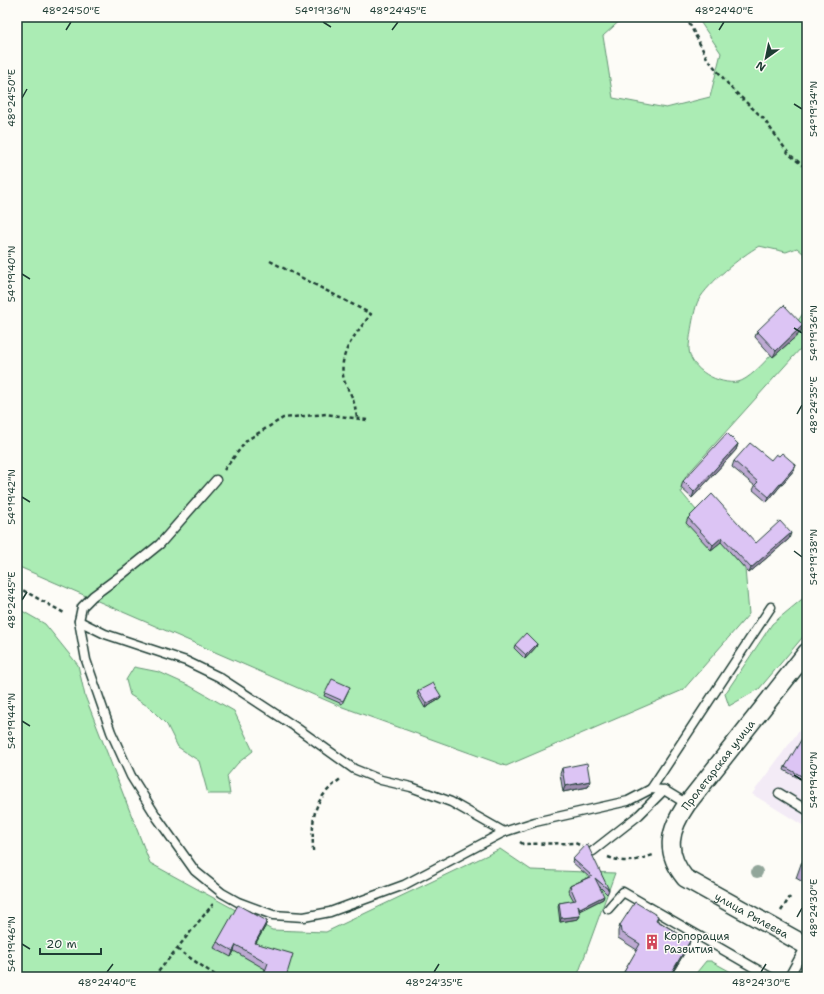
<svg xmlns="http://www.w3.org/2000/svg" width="824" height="994" font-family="'Shantell Sans',sans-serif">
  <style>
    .built { fill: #f3ebf6 }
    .green { fill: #abecb4; stroke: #659474 }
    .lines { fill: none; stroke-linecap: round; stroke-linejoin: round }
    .lane-casing { stroke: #1f3d34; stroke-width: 11 }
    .street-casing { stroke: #1f3d34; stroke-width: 20 }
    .path { stroke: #1f3d34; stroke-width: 2.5; stroke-dasharray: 4 3; stroke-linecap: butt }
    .lane { stroke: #fdfcf7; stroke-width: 8 }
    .street { stroke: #fdfcf7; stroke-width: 17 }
    .tree { fill: #92a69a }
    .wall { fill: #bda9d2; stroke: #1f3d34 }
    .shaded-wall { fill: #9a89ab; stroke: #1f3d34 }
    .building { fill: #dcc4f4; stroke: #1f3d34 }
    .ticks { fill: none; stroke: #1f3d34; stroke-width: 1.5 }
    .labels { text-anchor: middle; stroke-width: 3; stroke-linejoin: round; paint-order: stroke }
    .street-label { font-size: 11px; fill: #1f3d34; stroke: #fdfcf7 }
    .poi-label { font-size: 11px; fill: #1f3d34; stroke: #fdfcf7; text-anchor: start }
    .neatline { fill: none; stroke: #1f3d34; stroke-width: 1.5 }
    .ticks-label { font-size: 10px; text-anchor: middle; fill: #1f3d34 }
  </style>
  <rect width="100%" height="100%" fill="#fdfcf7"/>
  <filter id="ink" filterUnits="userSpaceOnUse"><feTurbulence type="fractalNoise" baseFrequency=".025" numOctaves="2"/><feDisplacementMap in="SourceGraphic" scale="8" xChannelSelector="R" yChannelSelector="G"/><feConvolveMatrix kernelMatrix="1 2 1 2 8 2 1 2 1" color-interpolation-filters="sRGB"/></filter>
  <g filter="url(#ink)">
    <path class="built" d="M807 720V828L752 794Z"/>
    <g class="green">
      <path d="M17 17H624L603 36 613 98 666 108 710 97 721 53 697 17H807V260L804 254 797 248 786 252 759 246C740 257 709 282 698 301 694 309 689 340 689 349 690 370 719 385 738 382 757 378 797 324 807 307V348H801L686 476 681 492 745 569 749 614 683 690 506 766 337 705 17 566Z"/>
      <path d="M807 595V632L759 689 729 706 725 694 772 624Z"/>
      <path d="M17 608 45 624 78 665 85 696 150 863 272 930 326 932 500 849 531 870 615 873 577 977H17Z"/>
      <path d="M134 667 159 672 190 686 234 711 253 751 238 763 227 776 230 794H208L199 761 178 747 167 725 149 707 130 695 126 680Z"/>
      <path d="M706 961H711L740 977H693Z"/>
    </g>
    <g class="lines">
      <defs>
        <g id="lane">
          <path d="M216 480 160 544 124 573 93 596 82 607 79 621 86 660 111 732 131 776 158 819 195 871 222 893 238 902 273 915 304 917 330 912 404 885 504 832 535 822 628 801 651 789 664 790 687 804"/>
          <path d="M79 621 105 634 186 661 219 677 294 726 354 769 381 780 411 787 451 802 504 832"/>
          <path d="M651 789 771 607"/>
          <path d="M779 793 807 810"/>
          <path d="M593 851 639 815 664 790"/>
          <path d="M608 909 623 892 770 977"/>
          <path d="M789 977 806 946"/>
        </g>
        <g id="street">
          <path id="s1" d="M807 652 687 804C669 830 664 852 685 878L807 946"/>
        </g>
      </defs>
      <use href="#lane" class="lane-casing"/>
      <use href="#street" class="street-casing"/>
      <g class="path">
        <path d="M686 17 707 58 732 89 763 118 789 154 807 169"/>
        <path d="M270 261 371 314C356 334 337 353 344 380 346 387 351 393 353 400 355 406 356 412 357 418"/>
        <path d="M224 470 247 440 283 418 326 414 367 420"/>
        <path d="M17 587 66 614"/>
        <path d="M520 842 523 844 575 843 582 846"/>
        <path d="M313 851C312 815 312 800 342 778"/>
        <path d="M608 857C627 864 635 861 653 855"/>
        <path d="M781 911 790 897"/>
        <path d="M177 949 218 977"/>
        <path d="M154 977 213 904"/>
      </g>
      <use href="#lane" class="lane"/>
      <use href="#street" class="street"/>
    </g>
    <circle class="tree" cx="757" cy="872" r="6"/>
    <g class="wall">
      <path d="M803 325 801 332 773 357 755 337 757 331Z"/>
      <path d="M738 444 736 450 692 498 681 488 683 481Z"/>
      <path d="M779 456 796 465 794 470 767 502 753 490 755 486 732 467 734 461 771 460Z"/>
      <path d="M688 518 756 543 789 539 749 573 721 542 711 550 686 523Z"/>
      <path d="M807 541V556L802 550 804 544Z"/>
      <path d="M537 644 536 647 525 659 514 648 515 645Z"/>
      <path d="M350 687 342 704 324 696 325 693Z"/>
      <path d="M418 691 441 696 440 699 425 708 417 694Z"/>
      <path d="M807 736V783L784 770 785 767Z"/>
      <path d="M562 768 588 787 563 792 560 774Z"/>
      <path d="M807 854V891L804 889 806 884 796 878 801 864Z"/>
      <path d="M573 859 609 890 607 894 599 886 603 899 579 911 580 916 578 919 560 922 558 906 559 903 574 901 568 890 570 886 589 877 572 862Z"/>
      <path d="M658 916 657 920 690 941 688 947 670 977H622L624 972 637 950 618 938V931L620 925Z"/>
      <path d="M267 921 265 927 256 943 286 977H263L265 969 234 951 231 957 214 948 217 942Z"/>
    </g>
    <g class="shaded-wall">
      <path d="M803 325 801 332 773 357 776 351Z"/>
      <path d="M738 444 736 450 692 498 694 492Z"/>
      <path d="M796 465 794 470 767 502 769 497Z"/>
      <path d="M791 533 789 539 749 573 751 568Z"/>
      <path d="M722 537 721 542 711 550 713 545Z"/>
      <path d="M537 644 536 647 525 659 526 655Z"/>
      <path d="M441 696 440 699 425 708 426 704Z"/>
      <path d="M590 781 588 787 563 792 565 786Z"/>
      <path d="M604 896 603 899 579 911 580 908Z"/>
      <path d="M580 916 578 919 560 922 561 918Z"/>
      <path d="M267 921 265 927 252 949 255 943Z"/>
      <path d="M690 941 688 947 670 977H669Z"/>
      <path d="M236 945 234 951 231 957 233 951Z"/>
    </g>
    <g class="building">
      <path d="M784 305 803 325 776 351 757 331Z"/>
      <path d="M727 433 738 444 694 492 683 481Z"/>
      <path d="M750 443 771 460 776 454 779 456 782 453 796 465 769 497 755 485 758 482 734 461Z"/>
      <path d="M712 494 756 543 780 521 791 533 751 568 722 537 713 545 688 518Z"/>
      <path d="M807 541V547L804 544Z"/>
      <path d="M526 633 537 644 526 655 515 645Z"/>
      <path d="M332 679 350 687 343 701 325 693Z"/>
      <path d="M433 683 441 696 426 704 418 691Z"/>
      <path d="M804 735 807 736V779L785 767Z"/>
      <path d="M587 763 590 781 565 786 562 768Z"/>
      <path d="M587 844 609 890 595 878 604 896 580 908 578 905 580 916 561 918 559 903 576 900 570 886 592 876 573 859Z"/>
      <path d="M807 854V868L801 864Z"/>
      <path d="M635 902 658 916 656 920 690 941 669 977H631L624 972 640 944 621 932 620 925Z"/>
      <path d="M238 905 267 921 255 943 293 954 286 977H273L264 974 268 963 236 945 233 951 217 942Z"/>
    </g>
  </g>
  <path class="ticks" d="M323 22 331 27M66 30 71 22M392 30 398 22M719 30 724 22M22 98 27 89M794 104 802 109M22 274 30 279M794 328 802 333M797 414 802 405M22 497 30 502M794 551 802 557M22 600 27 592M22 721 30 726M794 775 802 780M797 917 802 908M22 944 30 949M107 972 113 964M434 972 439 964M761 972 766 964"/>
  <defs>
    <symbol id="building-bare" viewBox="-9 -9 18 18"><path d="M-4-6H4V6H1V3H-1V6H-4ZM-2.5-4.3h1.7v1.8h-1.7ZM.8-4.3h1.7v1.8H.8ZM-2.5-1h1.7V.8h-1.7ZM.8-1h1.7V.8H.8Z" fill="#d1495b" stroke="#fdfcf7" stroke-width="2.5" paint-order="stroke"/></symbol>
  </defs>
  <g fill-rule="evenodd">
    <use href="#building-bare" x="641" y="931" width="22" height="22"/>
  </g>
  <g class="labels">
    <g class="street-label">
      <text transform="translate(718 765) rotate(-52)" y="4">Пролетарская улица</text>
      <text dy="4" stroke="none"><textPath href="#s1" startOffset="351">улица Рылеева</textPath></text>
    </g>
    <g class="poi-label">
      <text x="664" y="940">Корпорация<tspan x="664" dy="13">Развития</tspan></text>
    </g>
  </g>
  <rect width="824" height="994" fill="none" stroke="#fdfcf7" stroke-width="44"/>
  <g transform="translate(766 58) rotate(213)" stroke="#fdfcf7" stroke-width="3" paint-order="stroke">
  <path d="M0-3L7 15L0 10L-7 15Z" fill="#1f3d34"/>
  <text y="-6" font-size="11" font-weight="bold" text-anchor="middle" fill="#1f3d34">N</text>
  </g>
  <path d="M40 948v6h61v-6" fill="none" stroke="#1f3d34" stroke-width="2"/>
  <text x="46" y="948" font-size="12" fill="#1f3d34" stroke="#fdfcf7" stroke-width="3" paint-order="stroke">20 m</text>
  <rect x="22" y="22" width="780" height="950" class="neatline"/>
  <g class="ticks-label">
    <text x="71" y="14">48°24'50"E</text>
    <text x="323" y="14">54°19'36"N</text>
    <text x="398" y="14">48°24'45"E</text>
    <text x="724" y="14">48°24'40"E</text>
    <text transform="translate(11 98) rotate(-90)" y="4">48°24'50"E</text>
    <text transform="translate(813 109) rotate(-90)" y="4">54°19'34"N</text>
    <text transform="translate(11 274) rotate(-90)" y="4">54°19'40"N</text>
    <text transform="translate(813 333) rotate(-90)" y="4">54°19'36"N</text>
    <text transform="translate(813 405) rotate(-90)" y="4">48°24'35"E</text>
    <text transform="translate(11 497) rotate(-90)" y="4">54°19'42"N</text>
    <text transform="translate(813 557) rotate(-90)" y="4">54°19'38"N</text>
    <text transform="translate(11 600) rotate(-90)" y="4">48°24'45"E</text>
    <text transform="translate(11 721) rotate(-90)" y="4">54°19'44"N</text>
    <text transform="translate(813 780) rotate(-90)" y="4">54°19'40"N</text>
    <text transform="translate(813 908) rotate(-90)" y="4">48°24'30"E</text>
    <text transform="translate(11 944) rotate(-90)" y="4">54°19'46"N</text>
    <text x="107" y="986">48°24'40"E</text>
    <text x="434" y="986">48°24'35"E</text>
    <text x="761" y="986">48°24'30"E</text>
  </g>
</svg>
